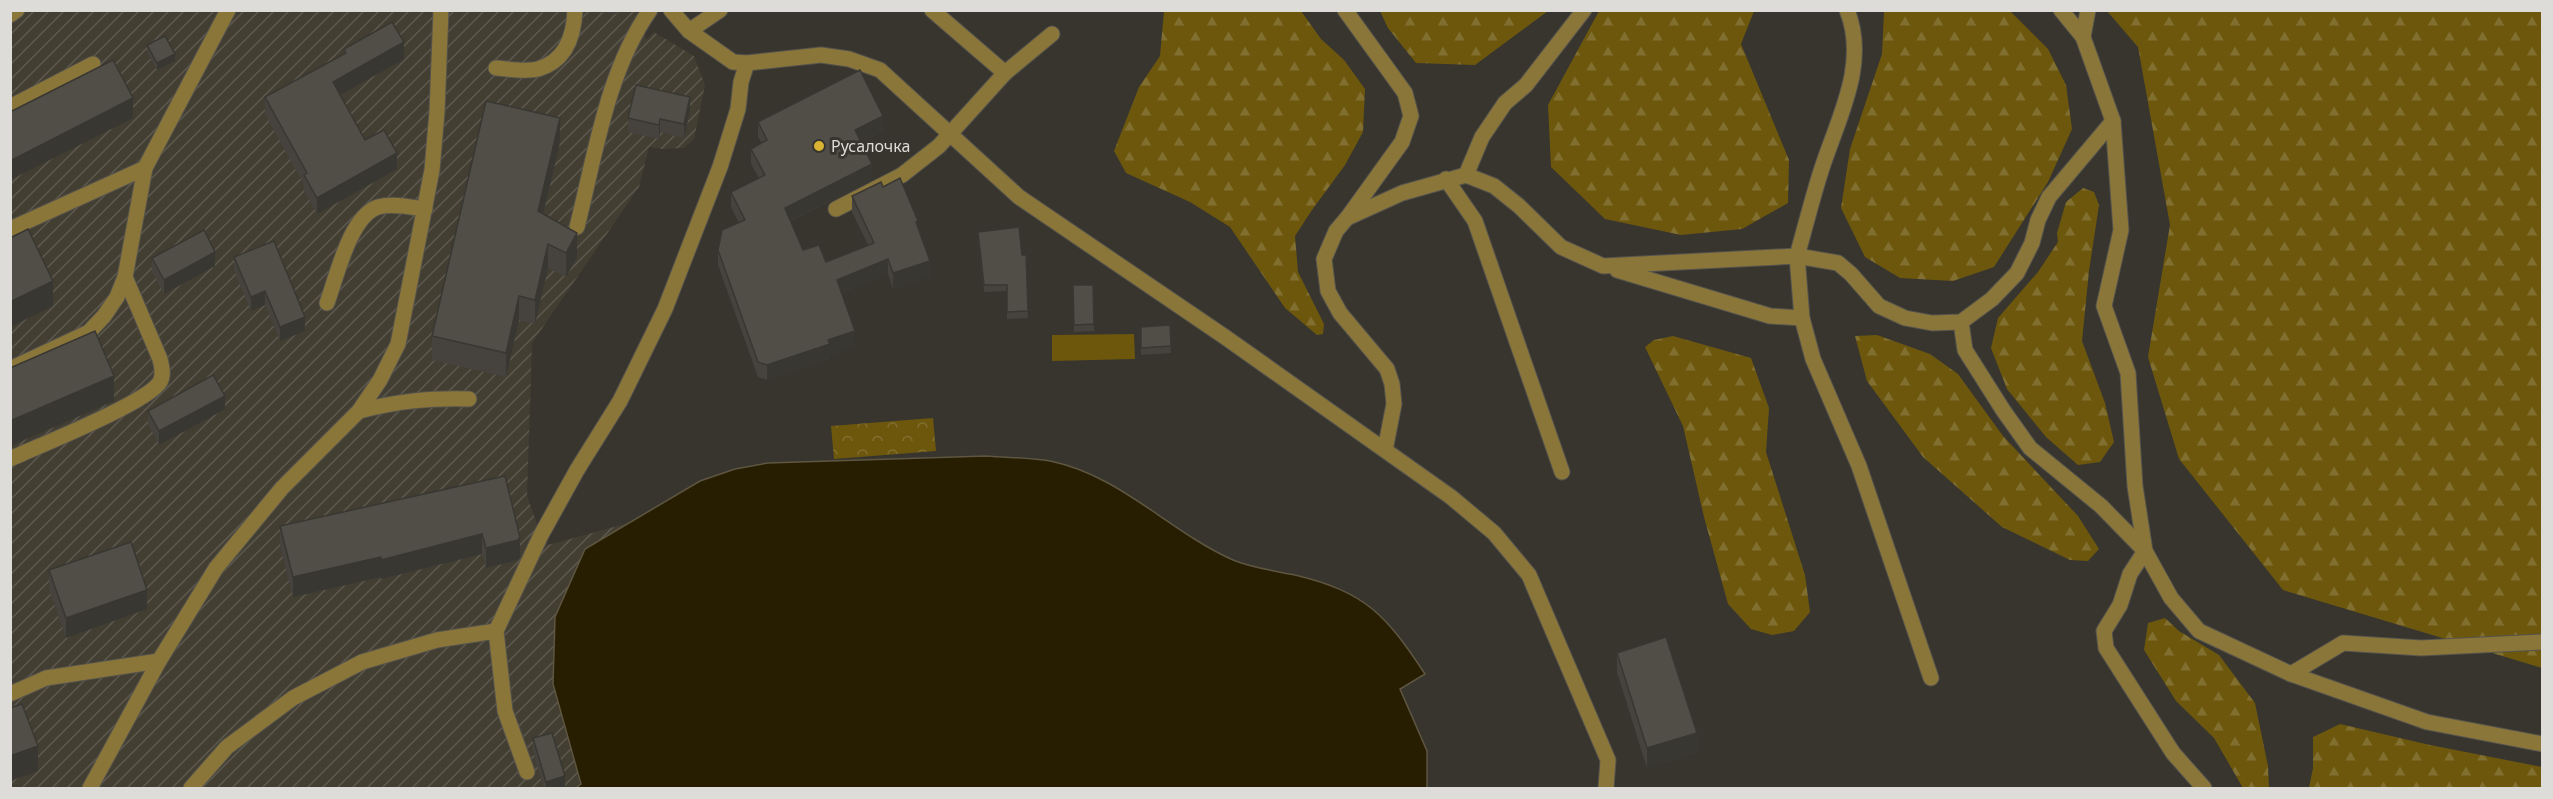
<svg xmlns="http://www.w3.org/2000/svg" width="2553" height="799" font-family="'Noto Sans',sans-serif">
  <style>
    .industrial { fill: url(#industrial-furrows) }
    .forest { fill: url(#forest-firs) }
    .park { fill: url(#park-crowns) }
    .pitch { fill: #6c570d }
    .water { fill: #271d00; stroke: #5e5641; stroke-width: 1.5 }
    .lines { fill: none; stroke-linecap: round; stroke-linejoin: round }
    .minor-casing { stroke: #55534d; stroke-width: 17 }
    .minor { stroke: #8b763a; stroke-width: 15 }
    .wall { fill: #46433e }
    .shaded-wall { fill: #393732 }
    .building { fill: #514e48; stroke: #393732; stroke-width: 1.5 }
    .poi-dot { fill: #dab333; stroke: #37352e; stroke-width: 2 }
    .labels { text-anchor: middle; stroke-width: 6; stroke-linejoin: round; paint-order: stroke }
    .poi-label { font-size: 16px; fill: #dedcd8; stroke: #37352e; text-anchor: start }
  </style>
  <defs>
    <pattern id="industrial-furrows" width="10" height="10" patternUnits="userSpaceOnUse" patternTransform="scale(1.5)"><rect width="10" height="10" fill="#423e32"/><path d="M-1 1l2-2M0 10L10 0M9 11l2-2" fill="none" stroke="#5d594f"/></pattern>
    <pattern id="forest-firs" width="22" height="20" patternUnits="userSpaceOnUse" patternTransform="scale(1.5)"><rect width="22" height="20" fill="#6c570d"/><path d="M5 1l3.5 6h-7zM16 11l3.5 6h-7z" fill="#816f30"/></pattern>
    <pattern id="park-crowns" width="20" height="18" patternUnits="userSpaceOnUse" patternTransform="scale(1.5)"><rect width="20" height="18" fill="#6c570d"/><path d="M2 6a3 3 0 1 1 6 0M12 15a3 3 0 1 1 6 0" fill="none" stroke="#816f30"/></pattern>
  </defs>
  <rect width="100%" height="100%" fill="#37352e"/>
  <path class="industrial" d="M10 11H642L646 40 654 32 694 56 705 85 694 139 684 148 662 149 649 147 639 187 532 343 527 496 541 535 548 545 632 522 585 549 553 684 581 784 576 788H11Z"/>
  <g class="forest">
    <path d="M1164 11H1301L1321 39 1344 60 1365 89 1363 132 1345 165 1312 210 1295 236 1298 272 1324 324 1323 334 1317 335 1285 308 1230 227 1190 202 1126 173 1114 151 1139 87 1160 56Z"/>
    <path d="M1380 11H1548L1475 65 1416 63 1388 28Z"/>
    <path d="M1599 11H1754L1741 44 1789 160 1788 203 1742 229 1681 235 1605 219 1551 167 1548 105Z"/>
    <path d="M1884 11H2010L2048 49 2066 85 2072 129 2048 182 1994 267 1953 281 1900 278 1865 257 1841 208 1850 149 1882 54Z"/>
    <path d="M2107 11H2542V668L2283 590 2179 459 2148 357 2170 225 2138 47Z"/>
    <path d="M2083 188 2094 192 2099 205 2089 271 2082 341 2105 403 2114 442 2100 462 2078 465 2046 437 2007 389 1991 348 1998 318 2038 272 2058 242 2057 233 2066 202Z"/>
    <path d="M1877 335 1930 354 1958 374 2003 436 2078 516 2099 549 2088 561 2070 560 2002 527 1923 457 1867 381 1855 336Z"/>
    <path d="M1673 336 1751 358 1769 408 1766 452 1805 575 1810 612 1794 631 1772 635 1751 629 1728 604 1704 517 1683 426 1645 347 1654 340Z"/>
    <path d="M2165 618 2179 631 2219 655 2255 703 2268 766 2269 788H2243L2214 738 2176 701 2144 650 2148 623Z"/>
    <path d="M2340 724 2430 745 2542 767V788H2309L2313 768V737Z"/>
  </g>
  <path class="park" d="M933 418 936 451 834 459 831 426Z"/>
  <path class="pitch" d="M1134 334 1135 359 1052 361V335Z"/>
  <path class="water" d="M986 456C1006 458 1029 457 1050 461 1120 475 1170 532 1233 560 1252 568 1276 571 1295 575 1366 592 1386 615 1425 674L1400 689 1427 751V788H576L581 784 553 684 555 617 585 549 700 481 735 469 768 463Z"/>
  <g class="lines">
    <defs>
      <g id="minor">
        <path d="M671 10 689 31 733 62 747 63 821 55 849 59 880 70 1019 197 1225 337 1451 497 1494 533 1529 575 1608 760 1606 788"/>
        <path d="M932 10 1005 73"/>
        <path d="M1345 10 1405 93 1411 116 1402 142 1348 217"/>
        <path d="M1847 10C1869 65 1837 120 1821 171 1812 199 1805 228 1797 256L1838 263 1851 274 1879 306 1905 318 1932 323 1961 322 1992 299 2017 273 2032 243 2038 220 2049 197 2113 121"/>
        <path d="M2061 10 2083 37"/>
        <path d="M2088 10 2083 37 2113 121 2121 230 2104 306 2128 373 2135 486 2145 551"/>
        <path d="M10 15 17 10"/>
        <path d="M689 31 720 10"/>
        <path d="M496 68C508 69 526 72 538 69 566 61 574 36 575 10"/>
        <path d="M10 107 93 64"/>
        <path d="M1466 175 1482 137 1505 103 1526 85 1584 10"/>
        <path d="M1446 179 1475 221 1562 472"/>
        <path d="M836 209 902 175 939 146 1005 73 1052 34"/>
        <path d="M577 227C595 156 607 71 650 10"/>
        <path d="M10 229 145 168"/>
        <path d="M1617 270 1770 316 1802 318"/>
        <path d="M327 303C337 276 350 216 378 207 392 203 411 207 425 209"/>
        <path d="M1961 322 1965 350 2003 410 2030 448 2101 506 2145 551"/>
        <path d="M10 369 89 332 104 316 117 297 125 277 145 168 228 10"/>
        <path d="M359 411C399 401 428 398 469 399"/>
        <path d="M1385 450 1394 404 1392 384 1387 369 1340 313 1328 291 1324 259 1336 231 1347 218 1402 193 1466 175 1494 186 1519 206 1561 247 1603 266 1797 256 1802 318 1813 359 1859 466 1931 678"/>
        <path d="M10 459C38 446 147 403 160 382 164 375 162 367 160 359L125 277"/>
        <path d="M2291 674 2427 722 2542 744"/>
        <path d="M10 694 46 678 159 661"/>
        <path d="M527 772 505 711 496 631 541 535 577 470 620 401 665 309 720 167 738 109 741 82 747 63"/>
        <path d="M90 788 159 661 216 568 282 488 359 411 380 380 398 344 432 170 437 112 441 10"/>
        <path d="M191 788 227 747 293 698 362 662 437 640 496 631"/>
        <path d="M2204 788 2173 753 2106 648 2104 631 2120 605 2130 574 2145 551 2171 598 2199 631 2291 674 2343 643 2421 648 2542 642"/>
      </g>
    </defs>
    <use href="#minor" class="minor-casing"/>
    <use href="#minor" class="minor"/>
  </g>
  <g class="wall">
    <path d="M480 10H548V13Z"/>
    <path d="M595 10H621L620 14 595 12Z"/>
    <path d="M147 45 175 61 157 70 147 52Z"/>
    <path d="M344 49 404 59 340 95 365 140 397 169 317 214 304 191V185L265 114V97L344 54Z"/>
    <path d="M690 111 684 138 660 132 659 139 628 132V118Z"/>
    <path d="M758 122 883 131 861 142 872 180 790 221 803 250 826 262 868 245 852 212V196L883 187 918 227 930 276 893 289 888 274 842 293 855 346 830 355V359L767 380 758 377 718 265V250L739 223 731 207V192L759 178 751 164V149L762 143 758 137Z"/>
    <path d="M560 142 543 214 577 257 566 277 548 268 535 324 519 320 506 377 432 360V336Z"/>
    <path d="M978 232 1022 255H1026L1028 318 1007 319V291L984 292 978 239Z"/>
    <path d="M234 257 305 331 280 341 265 305 251 311 234 271Z"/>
    <path d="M152 258 215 266 164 294 152 272Z"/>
    <path d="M1073 285H1093L1094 331 1074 332Z"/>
    <path d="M1170 325 1171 353 1141 355V327Z"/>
    <path d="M225 409 159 445 148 424V411Z"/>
    <path d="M505 476 520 557 518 560 486 568 482 554 381 579V577L293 597 280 546V526Z"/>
    <path d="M49 570 147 609 66 638 49 590Z"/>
    <path d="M1617 653 1697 752 1647 768 1617 672Z"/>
    <path d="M533 738 565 789H544L533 752Z"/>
  </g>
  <g class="shaded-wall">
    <path d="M404 42V59L333 99V82Z"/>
    <path d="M175 54V61L157 70V63Z"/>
    <path d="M690 97V111L684 138V124Z"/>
    <path d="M133 98V118L10 180V161Z"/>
    <path d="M883 116V131L855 145V130Z"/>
    <path d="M560 118V142L538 235V211Z"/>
    <path d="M660 119V132L659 139V125Z"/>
    <path d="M397 153V169L317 214V198Z"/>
    <path d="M872 164V180L785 223V208Z"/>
    <path d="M577 233V257L566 277V253Z"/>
    <path d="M548 244V268L535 324V300Z"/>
    <path d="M215 252V266L164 294V280Z"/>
    <path d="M888 259V274L837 295V280Z"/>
    <path d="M930 261V276L893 289V273Z"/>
    <path d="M53 281V306L10 327V302Z"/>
    <path d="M265 291V305L251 311V297Z"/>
    <path d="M519 296V320L506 377V353Z"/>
    <path d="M305 317V331L280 341V327Z"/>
    <path d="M855 331V346L830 355V359L767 380V365L828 340Z"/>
    <path d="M114 376V401L10 446V421Z"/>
    <path d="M225 396V409L159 445V431Z"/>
    <path d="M482 534V554L381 579V560Z"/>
    <path d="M520 537V557L518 560 486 568V548Z"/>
    <path d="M381 557V577L293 597V577Z"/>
    <path d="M147 590V609L66 638V618Z"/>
    <path d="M1697 733V752L1647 768V748Z"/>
    <path d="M38 746V771L10 781V756Z"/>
    <path d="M565 776V789H546V782Z"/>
  </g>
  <g class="building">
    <path d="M392 22 404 42 333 82 365 140 384 130 397 153 317 198 304 175 307 173 265 97 346 53 344 49Z"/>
    <path d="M165 36 175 54 157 63 147 45Z"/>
    <path d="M113 60 133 98 10 161V112Z"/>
    <path d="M860 70 883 116 855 130 872 164 785 208 803 250 819 245 826 262 874 243 852 196 881 182 883 187 900 178 918 221 916 222 930 261 893 273 888 259 837 280 855 331 828 340 830 344 767 365 758 362 718 250 722 230 745 220 731 192 765 175 751 149 767 140 758 122Z"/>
    <path d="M636 85 690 97 684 124 660 119 659 125 628 118Z"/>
    <path d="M486 101 560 118 538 211 577 233 566 253 548 244 535 300 519 296 506 353 432 336Z"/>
    <path d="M1019 227 1022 255H1026L1028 311 1007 312V285H984L978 232Z"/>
    <path d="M28 229 53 281 10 302V238Z"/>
    <path d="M204 230 215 252 164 280 152 258Z"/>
    <path d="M274 241 305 317 280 327 265 291 251 297 234 257Z"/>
    <path d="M1073 285H1093L1094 324 1074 325Z"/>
    <path d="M1170 325 1171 346 1141 348V327Z"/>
    <path d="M95 331 114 376 10 421V368Z"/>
    <path d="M213 375 225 396 159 431 148 411Z"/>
    <path d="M505 476 520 537 518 540 486 548 482 534 381 560V557L293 577 280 526Z"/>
    <path d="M131 542 147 590 66 618 49 570Z"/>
    <path d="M1666 637 1697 733 1647 748 1617 653Z"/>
    <path d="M22 704 38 746 10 756V708Z"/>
    <path d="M552 733 565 776 546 782 533 738Z"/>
  </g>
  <circle class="poi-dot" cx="819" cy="146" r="6"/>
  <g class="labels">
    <g class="poi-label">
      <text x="831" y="152">Русалочка</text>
    </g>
  </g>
  <rect width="2553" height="799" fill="none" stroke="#dedcd8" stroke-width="24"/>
</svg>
